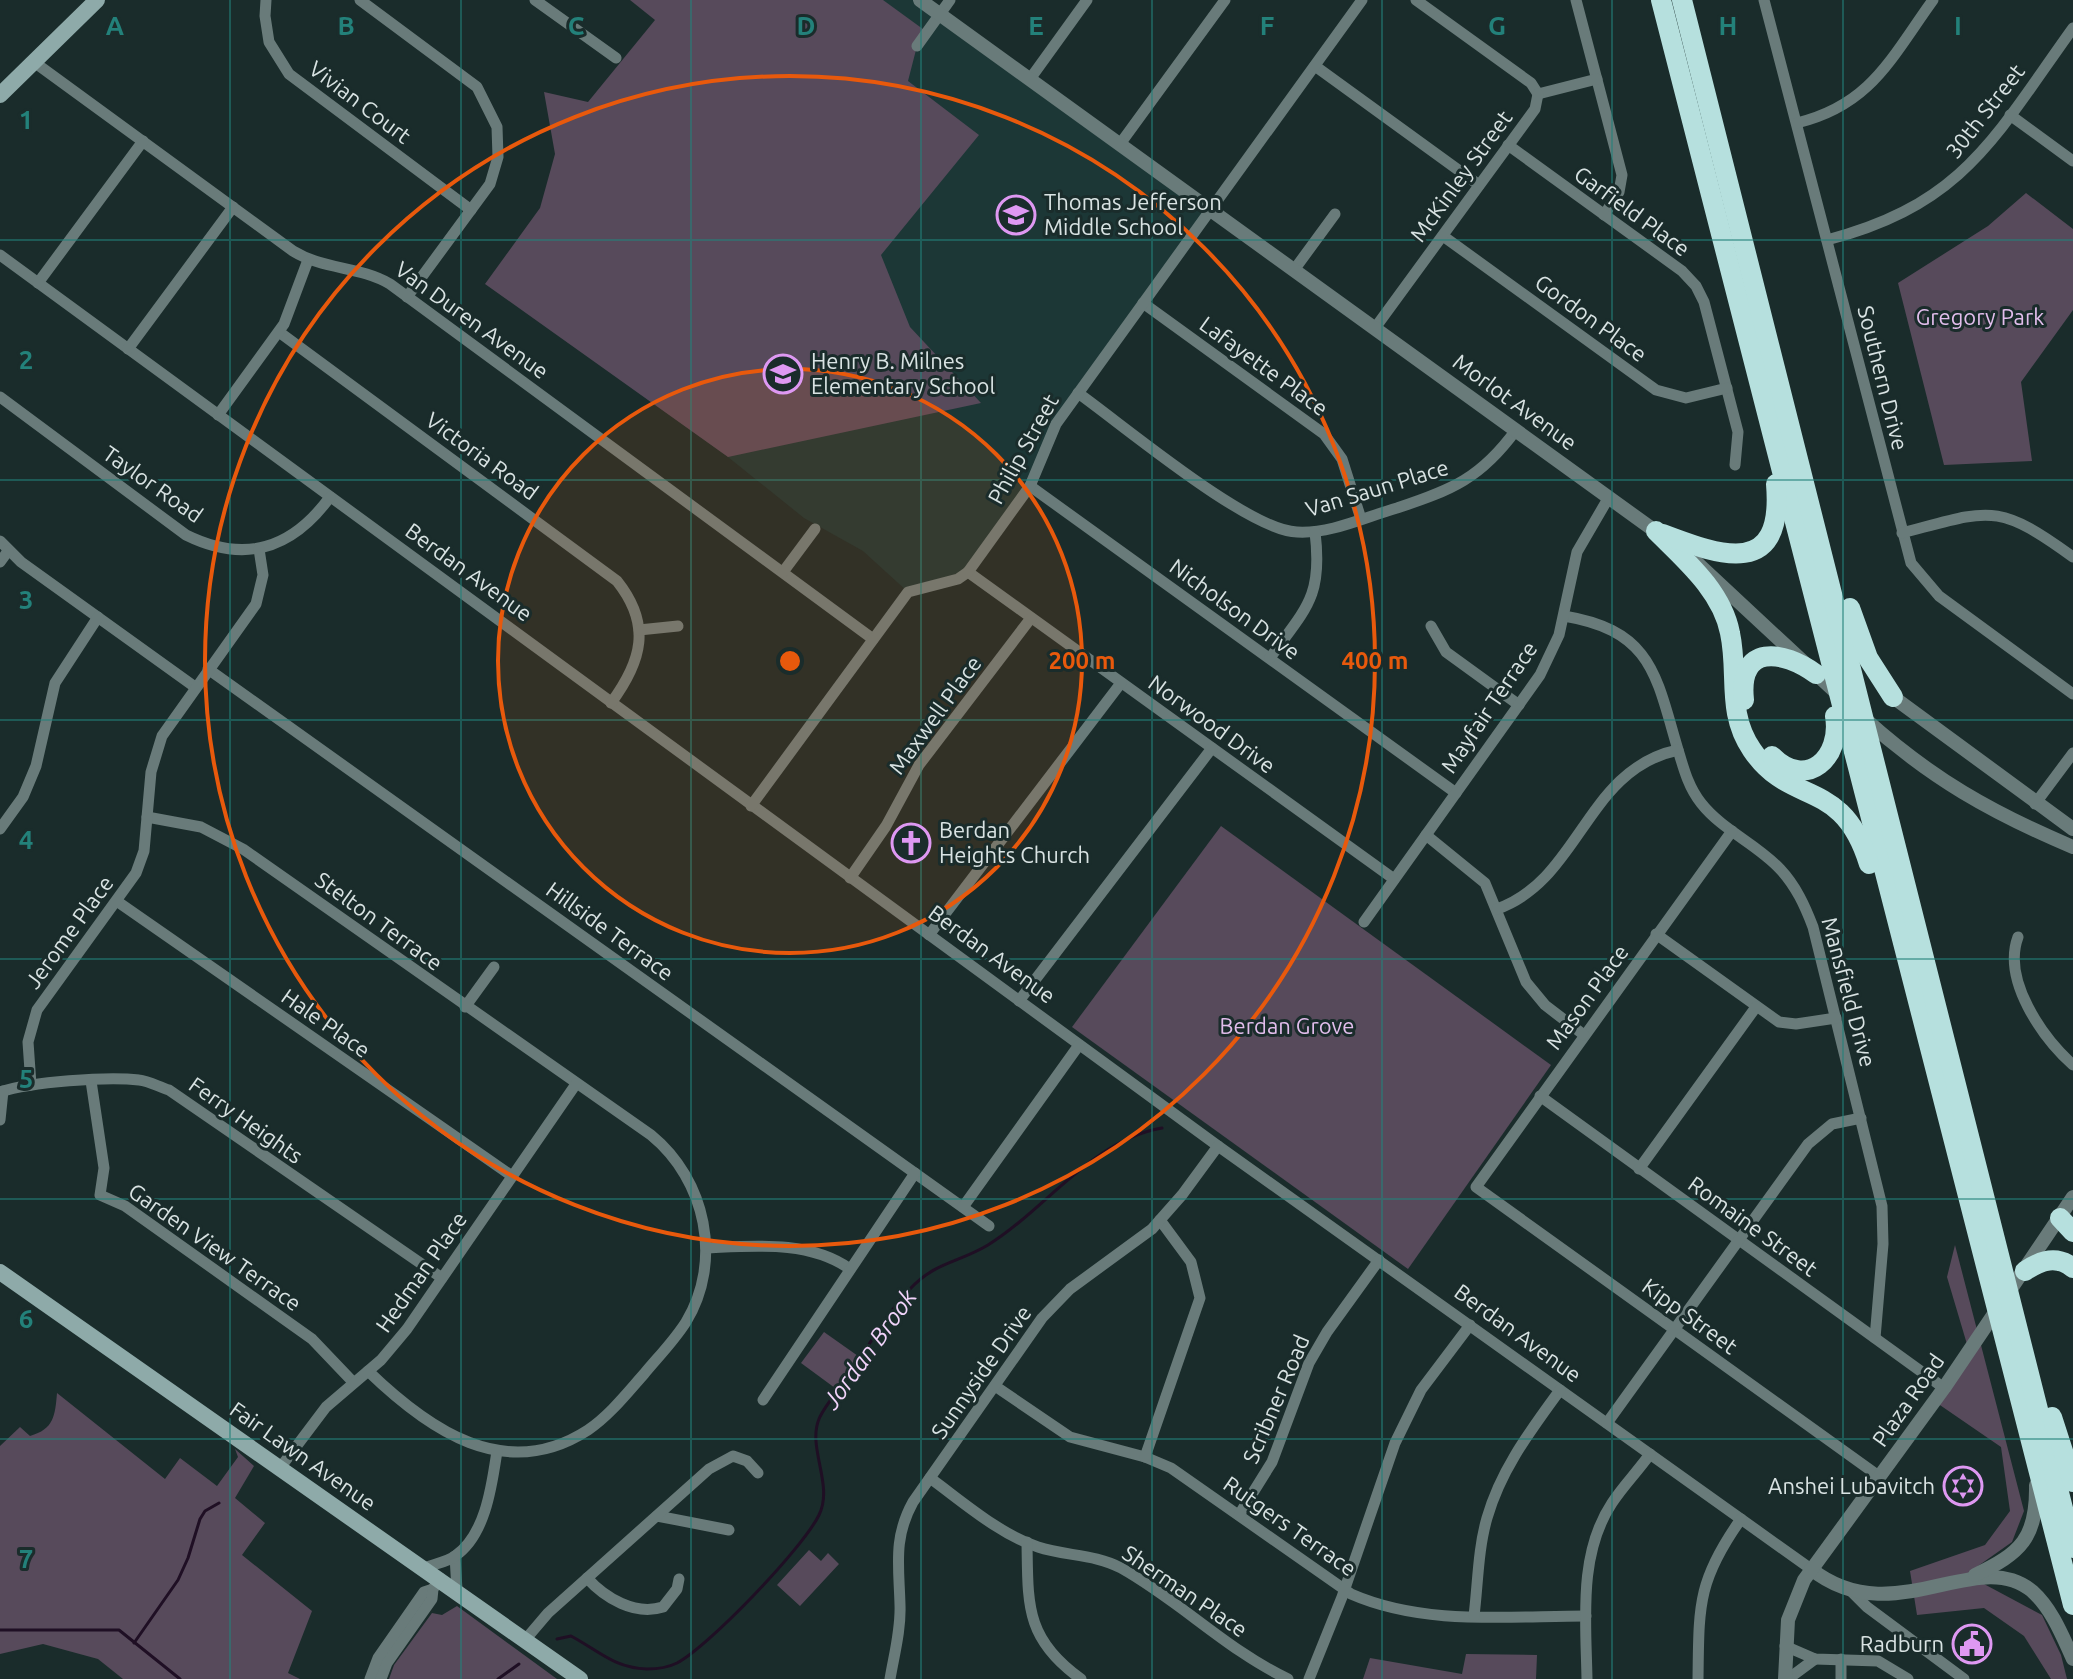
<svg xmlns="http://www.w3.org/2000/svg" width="2073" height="1679" font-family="Ubuntu,sans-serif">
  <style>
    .built { fill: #1c3736 }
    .green { fill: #574a5b }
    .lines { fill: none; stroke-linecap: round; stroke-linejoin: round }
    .stream { stroke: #1f0f24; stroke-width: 3 }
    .minor { stroke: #697b7a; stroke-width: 11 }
    .tertiary { stroke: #697b7a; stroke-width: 14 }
    .secondary { stroke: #8eaaa9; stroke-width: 16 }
    .trunk { stroke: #b6e0de; stroke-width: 20 }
    .grid { fill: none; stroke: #23817a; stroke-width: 2; stroke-opacity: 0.55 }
    .ring { fill: none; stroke: #e8590c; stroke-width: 4 }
    .labels { text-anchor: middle; stroke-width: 6; stroke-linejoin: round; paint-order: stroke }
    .street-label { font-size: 22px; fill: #d9e3e3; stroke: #1a2c2b }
    .poi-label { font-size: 22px; fill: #d9e3e3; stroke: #1a2c2b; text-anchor: start }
    .park-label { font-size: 22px; fill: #e2bdec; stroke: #1a2c2b }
    .water-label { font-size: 24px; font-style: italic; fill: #f1d3fa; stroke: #1a2c2b }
    .grid-label { font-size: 26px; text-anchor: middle; font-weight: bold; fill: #23817a; stroke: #1a2c2b; stroke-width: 6; stroke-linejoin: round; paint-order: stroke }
    .centre { fill: #e8590c; stroke: #1a2c2b; stroke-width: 4 }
    .ring-label { font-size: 24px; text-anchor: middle; font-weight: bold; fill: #e8590c; stroke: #1a2c2b; stroke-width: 6; stroke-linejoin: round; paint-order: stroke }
  </style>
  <rect width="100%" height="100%" fill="#1a2c2b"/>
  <path class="built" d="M821 0H920L1211 210 1049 435 1035 474 968 572 908 592 863 551 804 518 728 457 572 345Z"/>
  <g class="green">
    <path d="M630 0H883L927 32 917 46 908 81 979 135 881 255 910 327 981 403 728 457 485 284 540 208 555 154 544 92 588 102 655 20Z"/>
    <path d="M2026 193 2073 229V310L2021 382 2032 461 1944 465 1898 283 1988 226Z"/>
    <path d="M1221 826 1551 1065 1408 1269 1072 1027Z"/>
    <path d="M1955 1245 2024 1511 2012 1542 1978 1566 1984 1584 2042 1615 2061 1655 2067 1679H2051L2024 1636 1984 1608 1917 1615 1910 1571 1985 1545 2010 1511 2001 1447 1934 1401 1969 1351 1947 1277Z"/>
    <path d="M824 1332 858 1356 835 1388 801 1363Z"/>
    <path d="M57 1393 165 1479 180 1458 217 1486 238 1457 235 1449 254 1466 235 1498 265 1523 242 1555 312 1611 288 1673 300 1679H123L98 1659 43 1644 0 1654V1446L20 1427 30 1436C54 1429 55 1416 57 1393Z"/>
    <path d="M809 1550 821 1561 828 1553 839 1564 800 1606 777 1585Z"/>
    <path d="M457 1606 557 1679H389L394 1665 432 1613 442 1615Z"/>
    <path d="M1466 1654 1537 1655 1536 1679H1363L1370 1658 1462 1674Z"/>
  </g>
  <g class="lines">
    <g class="stream">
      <path d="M0 1630H119L180 1679"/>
      <path d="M557 1639 571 1636C599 1651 614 1668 647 1669 656 1669 669 1667 677 1663 709 1646 803 1548 819 1515 834 1485 807 1448 819 1419 825 1405 838 1391 847 1379 867 1349 885 1315 910 1289 935 1262 958 1263 988 1245 1046 1209 1092 1140 1162 1128"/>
      <path d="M134 1643 178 1580 188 1558 200 1519 205 1511 219 1503"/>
      <path d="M498 1679 519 1664"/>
    </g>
    <g class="minor">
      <path d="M266 0 265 16 269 42 289 74 471 210"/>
      <path d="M360 0 477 87 497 127 498 157 490 184 407 297"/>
      <path d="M535 0 616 58"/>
      <path d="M1416 0 1531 83 1538 94"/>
      <path d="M1576 0 1622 175 1619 192 1604 215"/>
      <path d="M1764 0 1911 563 1939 596 2073 694"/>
      <path d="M917 46 950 0"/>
      <path d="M34 62 293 251C324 270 359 266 390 284L873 639"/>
      <path d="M1315 66 1479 185"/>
      <path d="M1030 79 1087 0"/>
      <path d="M1538 94 1597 79"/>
      <path d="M2010 115 2073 161"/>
      <path d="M1797 123C1871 105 1891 58 1933 0"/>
      <path d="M1120 144 1225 0"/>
      <path d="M1508 145 1682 271 1696 286 1704 302 1738 432 1735 465"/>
      <path d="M1443 236 1656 390 1686 398 1727 388"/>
      <path d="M1827 240C1965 204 1995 136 2073 28"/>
      <path d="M0 255 1218 1146 1811 1569"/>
      <path d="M1294 270 1335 214"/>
      <path d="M38 283 143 141"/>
      <path d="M1143 303 1324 434 1342 459 1361 519"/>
      <path d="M1375 328 1535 109 1538 94"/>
      <path d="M279 332 617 581C652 625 642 661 611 703"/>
      <path d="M128 349 233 207"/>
      <path d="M1078 393C1123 425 1249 531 1297 532 1331 534 1365 517 1397 508 1452 490 1481 478 1516 430"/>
      <path d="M0 397 186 535C245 564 292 549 330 497"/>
      <path d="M218 415 284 324 308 260"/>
      <path d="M1030 486 1456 793"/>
      <path d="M1902 533C1990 510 1996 501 2073 557"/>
      <path d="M0 541 21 562 195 687"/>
      <path d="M0 562 8 551"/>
      <path d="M783 572 815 529"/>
      <path d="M968 572 1394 879"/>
      <path d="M1564 616C1654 631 1656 677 1679 753 1684 770 1689 788 1701 803 1722 830 1757 844 1780 869 1796 886 1805 906 1813 927L1882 1206 1883 1244 1875 1338"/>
      <path d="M1431 626 1446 652 1519 705"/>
      <path d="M639 630 678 626"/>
      <path d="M1270 658C1306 608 1323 597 1315 532"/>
      <path d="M208 669 989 1226"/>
      <path d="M2035 804 2073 753"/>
      <path d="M751 806 908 592 958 579 968 572 1030 486 1056 424 1362 0"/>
      <path d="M147 817 201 827 243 849 651 1135C706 1180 723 1261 686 1322 674 1341 658 1357 644 1374 627 1393 610 1415 588 1430 505 1484 428 1429 368 1371"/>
      <path d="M0 829 23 797 36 766 55 683 98 617"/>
      <path d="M1732 831 1476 1187 1880 1477"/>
      <path d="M1426 835 1485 883 1526 982 1545 1005 1584 1035"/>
      <path d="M850 878 886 826 919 765 1031 618"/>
      <path d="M118 902 512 1176"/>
      <path d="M1497 909C1580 880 1586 769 1678 750"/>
      <path d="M1364 922 1540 675 1559 635 1577 552 1609 497"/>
      <path d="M1656 934 1779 1022 1796 1024 1836 1018"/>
      <path d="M929 935 1121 683"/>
      <path d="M2018 937C2002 980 2042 1037 2073 1065"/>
      <path d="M1019 1001 1212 748"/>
      <path d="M465 1007 494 967"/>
      <path d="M91 1081 104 1168 100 1195 125 1206 312 1339 353 1382"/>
      <path d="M31 1085 28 1042 37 1010 136 873 144 851 151 772 162 736 256 604 263 575 259 549"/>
      <path d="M0 1092C31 1082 107 1076 139 1080 149 1081 159 1087 169 1090L442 1278"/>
      <path d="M1540 1096 1944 1388"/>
      <path d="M0 1120 3 1091"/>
      <path d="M1639 1169 1756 1007"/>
      <path d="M963 1207 1079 1045"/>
      <path d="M706 1248C754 1246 809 1240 850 1269"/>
      <path d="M995 1386 1070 1437 1145 1457 1171 1468 1351 1594C1424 1626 1509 1616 1586 1616"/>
      <path d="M763 1400 915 1173"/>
      <path d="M1607 1423 1808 1144 1832 1124 1861 1118"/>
      <path d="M1145 1457 1200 1298 1191 1262 1160 1220"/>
      <path d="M280 1468 326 1407 381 1360 407 1329 576 1084"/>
      <path d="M930 1478C963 1502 999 1534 1038 1547 1065 1556 1095 1554 1121 1568 1180 1601 1227 1650 1288 1679"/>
      <path d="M1239 1515 1272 1462 1309 1363 1327 1332 1379 1260"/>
      <path d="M657 1516 729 1530"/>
      <path d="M1027 1542C1028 1605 1025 1639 1081 1679"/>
      <path d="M455 1556 457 1590"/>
      <path d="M425 1568C434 1564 447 1562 455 1556 486 1535 492 1484 497 1451"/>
      <path d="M587 1578C605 1598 635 1616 663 1607L677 1589 679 1579"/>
      <path d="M1852 1592 1867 1607 1964 1679"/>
      <path d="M1474 1616C1478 1583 1478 1549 1487 1518 1501 1469 1531 1430 1560 1390"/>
      <path d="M525 1640 548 1613 709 1469 733 1456 747 1461 758 1473"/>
      <path d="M1785 1646 1815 1659 1878 1661 1908 1679"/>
      <path d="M370 1679 378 1658 424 1592 433 1589"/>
      <path d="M381 1679 387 1663 432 1599 433 1589 440 1578"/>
      <path d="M890 1679C894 1655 901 1630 900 1605 899 1566 893 1538 913 1502L1042 1318 1070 1289 1152 1229 1182 1195 1218 1146"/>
      <path d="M1309 1679 1342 1597 1395 1443 1421 1390 1470 1325"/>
      <path d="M1587 1679C1586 1621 1578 1554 1612 1503 1623 1486 1638 1471 1650 1454"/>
      <path d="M1698 1679C1699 1606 1697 1581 1741 1519"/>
      <path d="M1788 1679 1815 1659"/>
      <path d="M1841 1679V1659"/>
    </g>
    <g class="tertiary">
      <path d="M920 0 1662 536"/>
      <path d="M1697 563 1840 696"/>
      <path d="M1893 697 2073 829"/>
      <path d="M1864 718C1930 778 1992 813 2073 847"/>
      <path d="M1811 1569C1893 1634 1977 1545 2032 1591 2052 1609 2062 1635 2073 1659"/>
      <path d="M1975 1575C2021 1553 2037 1538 2036 1485"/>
      <path d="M1785 1679 1788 1620 1804 1580 1944 1388 2073 1197"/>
    </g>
    <g class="secondary">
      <path d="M0 95 97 0"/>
      <path d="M0 1272 580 1679"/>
    </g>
    <g class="trunk">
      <path d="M1661 0 2073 1605"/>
      <path d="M1682 0 2073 1548"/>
      <path d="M1656 531C1685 560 1722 591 1730 633 1739 675 1726 712 1752 750 1791 808 1842 776 1869 864"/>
      <path d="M1663 534C1721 556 1784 579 1776 484"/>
      <path d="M1850 608 1868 658 1893 697"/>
      <path d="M1744 700C1738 643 1783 650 1816 674"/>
      <path d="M1772 756C1807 791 1842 757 1835 716"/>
      <path d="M2060 1218 2073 1232"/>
      <path d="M2025 1271C2041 1260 2057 1255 2073 1268"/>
      <path d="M2052 1417 2073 1482"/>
    </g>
  </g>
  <path class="grid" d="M230 0V1679M461 0V1679M691 0V1679M921 0V1679M1152 0V1679M1382 0V1679M1612 0V1679M1843 0V1679M0 240H2073M0 480H2073M0 720H2073M0 959H2073M0 1199H2073M0 1439H2073"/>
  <circle cx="790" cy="661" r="292" fill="#e8590c" fill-opacity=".12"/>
  <g class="ring">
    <circle cx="790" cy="661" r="292"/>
    <circle cx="790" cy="661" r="585"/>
  </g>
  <defs>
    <symbol id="school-ring" viewBox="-11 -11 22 22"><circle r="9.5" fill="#1a2c2b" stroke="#de98f2" stroke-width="1.5"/><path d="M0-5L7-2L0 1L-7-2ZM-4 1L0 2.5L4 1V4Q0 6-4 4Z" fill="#de98f2"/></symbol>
    <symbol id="church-ring" viewBox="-11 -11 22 22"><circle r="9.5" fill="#1a2c2b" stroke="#de98f2" stroke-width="1.5"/><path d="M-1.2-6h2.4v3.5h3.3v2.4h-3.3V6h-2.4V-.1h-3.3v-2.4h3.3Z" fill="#de98f2"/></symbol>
    <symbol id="synagogue-ring" viewBox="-11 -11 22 22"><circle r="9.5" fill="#1a2c2b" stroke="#de98f2" stroke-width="1.5"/><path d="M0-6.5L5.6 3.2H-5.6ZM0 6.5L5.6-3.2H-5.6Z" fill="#de98f2"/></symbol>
    <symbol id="civic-ring" viewBox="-11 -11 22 22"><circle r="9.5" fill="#1a2c2b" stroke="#de98f2" stroke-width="1.5"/><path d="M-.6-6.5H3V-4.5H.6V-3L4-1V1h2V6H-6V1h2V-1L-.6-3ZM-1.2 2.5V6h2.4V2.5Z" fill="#de98f2"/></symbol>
  </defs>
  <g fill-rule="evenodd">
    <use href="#school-ring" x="994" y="193" width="44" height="44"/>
    <use href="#school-ring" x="761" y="352" width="44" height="44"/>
    <use href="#church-ring" x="889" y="821" width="44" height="44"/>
    <use href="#synagogue-ring" x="1941" y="1464" width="44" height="44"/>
    <use href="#civic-ring" x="1950" y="1622" width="44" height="44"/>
  </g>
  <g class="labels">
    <g class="street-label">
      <text transform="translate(360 102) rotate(37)" y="8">Vivian Court</text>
      <text transform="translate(1985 111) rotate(-52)" y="8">30th Street</text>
      <text transform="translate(1461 176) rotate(-54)" y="8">McKinley Street</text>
      <text transform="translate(1632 211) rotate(36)" y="8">Garfield Place</text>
      <text transform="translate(1591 318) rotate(36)" y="8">Gordon Place</text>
      <text transform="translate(472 320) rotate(36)" y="8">Van Duren Avenue</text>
      <text transform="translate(1264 366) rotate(36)" y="8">Lafayette Place</text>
      <text transform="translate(1883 378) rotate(76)" y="8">Southern Drive</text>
      <text transform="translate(1515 402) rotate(36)" y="8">Morlot Avenue</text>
      <text transform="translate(1023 449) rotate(-61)" y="8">Philip Street</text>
      <text transform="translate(482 456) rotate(36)" y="8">Victoria Road</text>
      <text transform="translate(153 484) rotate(35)" y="8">Taylor Road</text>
      <text transform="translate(1377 488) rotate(-17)" y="8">Van Saun Place</text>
      <text transform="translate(469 572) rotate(36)" y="8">Berdan Avenue</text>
      <text transform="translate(1235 609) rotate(36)" y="8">Nicholson Drive</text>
      <text transform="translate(1489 707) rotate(-56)" y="8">Mayfair Terrace</text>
      <text transform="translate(935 715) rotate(-54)" y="8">Maxwell Place</text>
      <text transform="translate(1212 724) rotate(36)" y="8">Norwood Drive</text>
      <text transform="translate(379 921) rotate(36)" y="8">Stelton Terrace</text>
      <text transform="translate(610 931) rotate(36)" y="8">Hillside Terrace</text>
      <text transform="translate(69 932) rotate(-54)" y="8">Jerome Place</text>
      <text transform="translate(992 954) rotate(36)" y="8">Berdan Avenue</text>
      <text transform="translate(1849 992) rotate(75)" y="8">Mansfield Drive</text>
      <text transform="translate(1587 997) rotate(-54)" y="8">Mason Place</text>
      <text transform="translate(326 1023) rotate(35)" y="8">Hale Place</text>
      <text transform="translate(246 1120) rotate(35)" y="8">Ferry Heights</text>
      <text transform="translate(1753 1226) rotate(36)" y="8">Romaine Street</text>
      <text transform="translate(215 1247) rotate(35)" y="8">Garden View Terrace</text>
      <text transform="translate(421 1272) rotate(-55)" y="8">Hedman Place</text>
      <text transform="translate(1690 1316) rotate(36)" y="8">Kipp Street</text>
      <text transform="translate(1518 1333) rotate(36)" y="8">Berdan Avenue</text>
      <text transform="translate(981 1372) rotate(-55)" y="8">Sunnyside Drive</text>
      <text transform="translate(1276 1399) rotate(-67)" y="8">Scribner Road</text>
      <text transform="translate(1908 1400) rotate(-55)" y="8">Plaza Road</text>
      <text transform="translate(303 1456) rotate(35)" y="8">Fair Lawn Avenue</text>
      <text transform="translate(1290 1526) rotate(35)" y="8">Rutgers Terrace</text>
      <text transform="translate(1185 1591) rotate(34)" y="8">Sherman Place</text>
    </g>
    <g class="poi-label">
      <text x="1044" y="210">Thomas Jefferson<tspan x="1044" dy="25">Middle School</tspan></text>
      <text x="811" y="369">Henry B. Milnes<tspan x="811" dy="25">Elementary School</tspan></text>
      <text x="939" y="838">Berdan<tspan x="939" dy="25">Heights Church</tspan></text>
      <text x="1935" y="1494" text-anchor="end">Anshei Lubavitch</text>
      <text x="1944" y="1652" text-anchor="end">Radburn</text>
    </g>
    <g class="park-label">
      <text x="1980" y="325">Gregory Park</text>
      <text x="1287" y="1034">Berdan Grove</text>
    </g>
    <g class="water-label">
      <text transform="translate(870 1349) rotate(-54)" y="8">Jordan Brook</text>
    </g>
  </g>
  <g class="grid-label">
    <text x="115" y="35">A</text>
    <text x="346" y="35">B</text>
    <text x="576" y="35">C</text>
    <text x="806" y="35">D</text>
    <text x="1036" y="35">E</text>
    <text x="1267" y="35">F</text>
    <text x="1497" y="35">G</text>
    <text x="1728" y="35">H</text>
    <text x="1958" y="35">I</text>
    <text x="26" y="129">1</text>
    <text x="26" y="369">2</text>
    <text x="26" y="609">3</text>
    <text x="26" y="849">4</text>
    <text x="26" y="1088">5</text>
    <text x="26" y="1328">6</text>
    <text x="26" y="1568">7</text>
  </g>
  <circle cx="790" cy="661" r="12" class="centre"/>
  <g class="ring-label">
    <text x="1082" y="669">200 m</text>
    <text x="1375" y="669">400 m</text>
  </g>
</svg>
